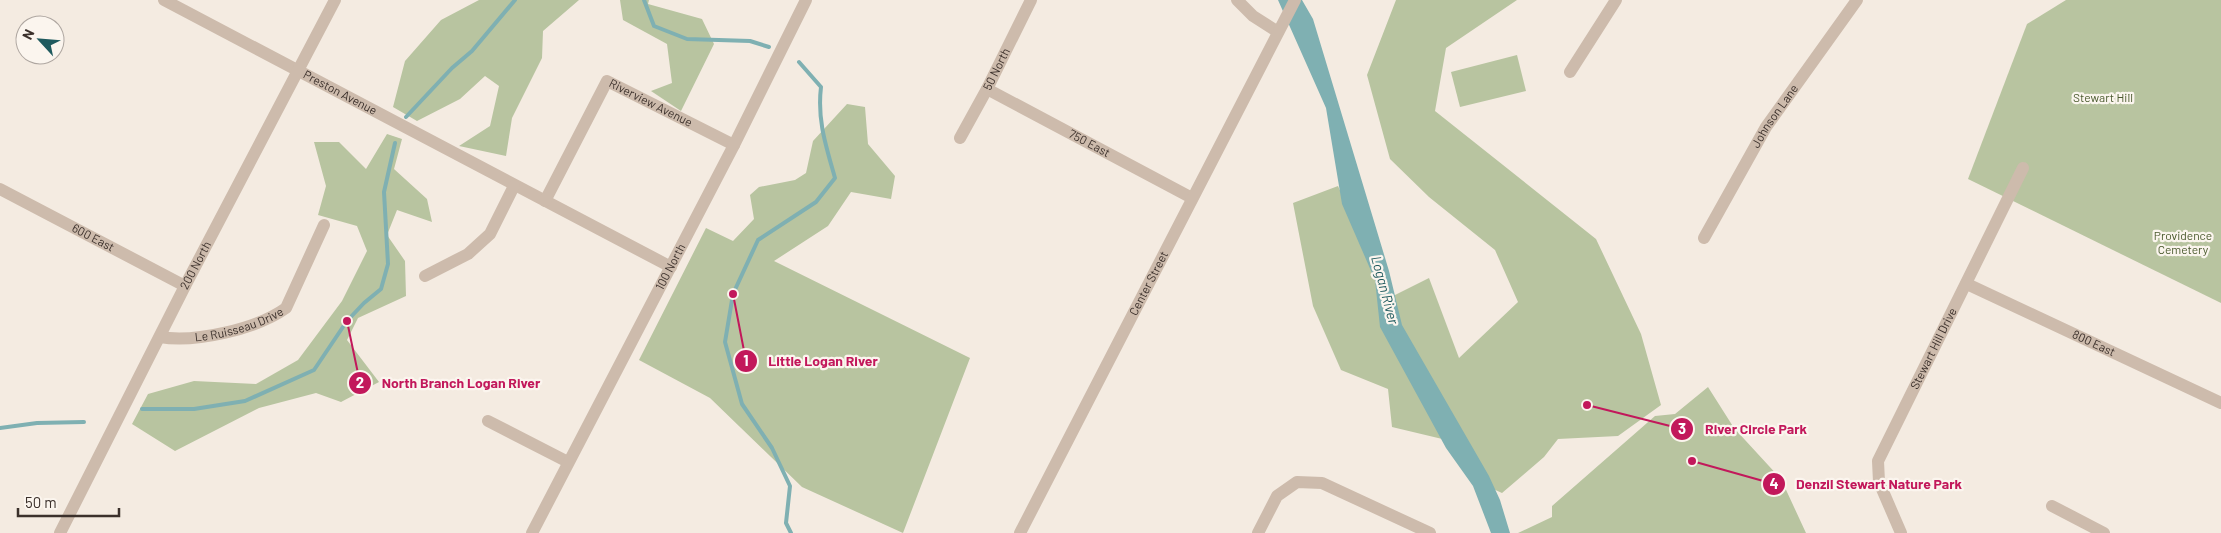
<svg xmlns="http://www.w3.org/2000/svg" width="2221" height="533" font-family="Barlow,sans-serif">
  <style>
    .green { fill: #b8c4a0 }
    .water { fill: #7fb0b2 }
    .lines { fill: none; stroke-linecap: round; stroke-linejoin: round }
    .stream { stroke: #7fb0b2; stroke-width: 4 }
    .minor { stroke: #cdbbac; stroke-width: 12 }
    .labels { text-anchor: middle; stroke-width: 4.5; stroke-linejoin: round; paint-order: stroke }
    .street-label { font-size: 12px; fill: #3b302b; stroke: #fbf5ee }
    .park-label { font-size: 12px; fill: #4a5a2e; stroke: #fbf5ee }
    .water-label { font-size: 14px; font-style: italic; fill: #1f5a5e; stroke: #fbf5ee }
    .leader { fill: none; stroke: #c2185b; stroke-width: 2 }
    .callout-dot { fill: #c2185b; stroke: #fbf5ee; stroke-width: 2 }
    .mark-label { font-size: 15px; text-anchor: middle; font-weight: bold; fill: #fff }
    .callout-label { font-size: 14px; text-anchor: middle; font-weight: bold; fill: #c2185b; stroke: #fbf5ee; stroke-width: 4.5; stroke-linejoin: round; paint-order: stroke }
  </style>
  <rect width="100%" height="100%" fill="#f4ebe1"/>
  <g class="green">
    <path d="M479 0H579L543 31 542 58 512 118 506 156 459 146 490 126 499 86 485 76 460 99 417 121 393 107 405 61 441 20Z"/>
    <path d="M620 0H649L648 4 702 19 714 44 681 111 651 91 672 83 667 44 623 20Z"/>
    <path d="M1396 0H1517L1446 48 1435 111 1596 239 1641 334 1661 405 1618 436 1558 439 1544 457 1502 493 1480 483 1459 443 1392 427 1388 389 1341 370 1313 306 1293 203 1338 186 1389 298 1429 278 1459 358 1518 302 1495 250 1429 197 1390 159 1367 75Z"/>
    <path d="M2066 0H2221V303L1968 179 2027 24Z"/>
    <path d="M1517 55 1526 91 1460 107 1451 72Z"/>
    <path d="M847 104 865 107 868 144 895 176 891 199 851 192 828 226 774 261 970 358 903 533 802 487 710 398 639 360 706 228 733 241 754 219 750 195 759 187 795 180 806 173 813 141Z"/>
    <path d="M387 134 402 139 394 169 427 199 432 222 397 210 387 235 405 261 406 296 358 318 347 340 379 382 341 402 316 393 259 408 175 451 132 424 148 394 194 381 256 384 298 360 342 301 367 251 357 226 318 215 326 186 314 142H339L366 169Z"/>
    <path d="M1708 387 1734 428 1781 479 1806 533H1518L1552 517V506L1655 416 1675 414Z"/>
  </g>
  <path class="water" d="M1278 0H1302L1313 19 1389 271 1402 325 1489 476 1500 500 1510 533H1491L1473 486 1446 448 1380 327 1375 280 1342 204 1326 108Z"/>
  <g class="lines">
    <g class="stream">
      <path d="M644 0 654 26 687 39 750 41 769 47"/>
      <path d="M406 117 452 68 472 51 515 0"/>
      <path d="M142 409H194L245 401 314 370 347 321 364 303 381 289 388 264 384 192 395 143"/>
      <path d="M0 428 37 423 84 422"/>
      <path d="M791 533 786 523 790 486 772 448 742 404 725 342 733 294 758 240 816 202 835 178C826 146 817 120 821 87L799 62"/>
    </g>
    <g class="minor">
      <path id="s1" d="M164 0 671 267"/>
      <path d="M1237 0 1253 16 1278 32"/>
      <path d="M1570 72 1616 0"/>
      <path id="s2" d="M987 89 1192 198"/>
      <path id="s3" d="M960 138 987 89 1031 0"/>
      <path id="s4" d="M0 189 185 286"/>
      <path id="s5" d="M545 201 607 81 734 145"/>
      <path id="s6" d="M1704 238 1766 127 1857 0"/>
      <path d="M425 276 468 254 490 234 514 186"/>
      <path id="s7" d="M1967 284 2221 403"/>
      <path id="s8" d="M160 337C195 343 257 329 286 308L324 225"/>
      <path d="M488 421 568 462"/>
      <path d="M2052 506 2104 533"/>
      <path id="s9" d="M60 533 185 286 335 0"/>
      <path id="s10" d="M532 533 734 145 806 0"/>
      <path id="s11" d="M1020 533 1295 0"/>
      <path d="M1258 533 1277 496 1297 482 1322 483 1430 533"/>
      <path id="s12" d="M1901 533 1879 482 1878 461 2023 168"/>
    </g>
  </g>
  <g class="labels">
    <g class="street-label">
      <text dy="4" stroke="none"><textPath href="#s3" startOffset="78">50 North</textPath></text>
      <text dy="4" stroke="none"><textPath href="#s1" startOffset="199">Preston Avenue</textPath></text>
      <text dy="4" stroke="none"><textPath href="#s5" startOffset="184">Riverview Avenue</textPath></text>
      <text dy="4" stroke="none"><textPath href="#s6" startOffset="141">Johnson Lane</textPath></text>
      <text dy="4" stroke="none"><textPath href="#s2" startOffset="116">750 East</textPath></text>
      <text dy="4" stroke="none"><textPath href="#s4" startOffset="105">600 East</textPath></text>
      <text dy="4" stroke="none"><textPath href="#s9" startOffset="300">200 North</textPath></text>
      <text dy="4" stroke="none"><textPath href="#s10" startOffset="300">100 North</textPath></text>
      <text dy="4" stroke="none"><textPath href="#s11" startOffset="281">Center Street</textPath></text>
      <text dy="4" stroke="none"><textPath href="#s8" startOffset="81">Le Ruisseau Drive</textPath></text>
      <text dy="4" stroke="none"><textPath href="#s7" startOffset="140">800 East</textPath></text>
      <text dy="4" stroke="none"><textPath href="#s12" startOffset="202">Stewart Hill Drive</textPath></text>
    </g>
    <g class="park-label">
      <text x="2103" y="102">Stewart Hill</text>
      <text x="2183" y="240">Providence<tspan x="2183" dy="14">Cemetery</tspan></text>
    </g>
    <g class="water-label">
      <text transform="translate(1385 290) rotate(75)" y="5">Logan River</text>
    </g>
  </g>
  <path class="leader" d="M733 294L746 361M347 321L360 383M1587 405L1682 429M1692 461L1774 484"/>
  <g class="callout-dot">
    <circle cx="733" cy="294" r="5"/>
    <circle cx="347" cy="321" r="5"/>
    <circle cx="1587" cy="405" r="5"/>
    <circle cx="1692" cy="461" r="5"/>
    <circle cx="746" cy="361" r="12"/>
    <circle cx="360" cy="383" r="12"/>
    <circle cx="1682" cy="429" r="12"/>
    <circle cx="1774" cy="484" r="12"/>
  </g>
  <g class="mark-label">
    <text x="746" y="366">1</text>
    <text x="360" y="388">2</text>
    <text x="1682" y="434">3</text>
    <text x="1774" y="489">4</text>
  </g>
  <g class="callout-label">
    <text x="823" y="366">Little Logan River</text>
    <text x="461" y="388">North Branch Logan River</text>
    <text x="1756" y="434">River Circle Park</text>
    <text x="1879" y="489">Denzil Stewart Nature Park</text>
  </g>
  <g transform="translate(40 40) rotate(296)"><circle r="24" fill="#fbf5ee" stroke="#aea6a0"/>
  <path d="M0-4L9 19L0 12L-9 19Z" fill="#1f5a5e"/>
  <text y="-8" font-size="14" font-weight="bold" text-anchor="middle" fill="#3b302b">N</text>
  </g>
  <path d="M18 508v8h101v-8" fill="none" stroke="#3b302b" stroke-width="2.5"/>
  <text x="25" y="508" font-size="15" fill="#3b302b" stroke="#fbf5ee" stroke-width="4" paint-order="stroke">50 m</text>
</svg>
